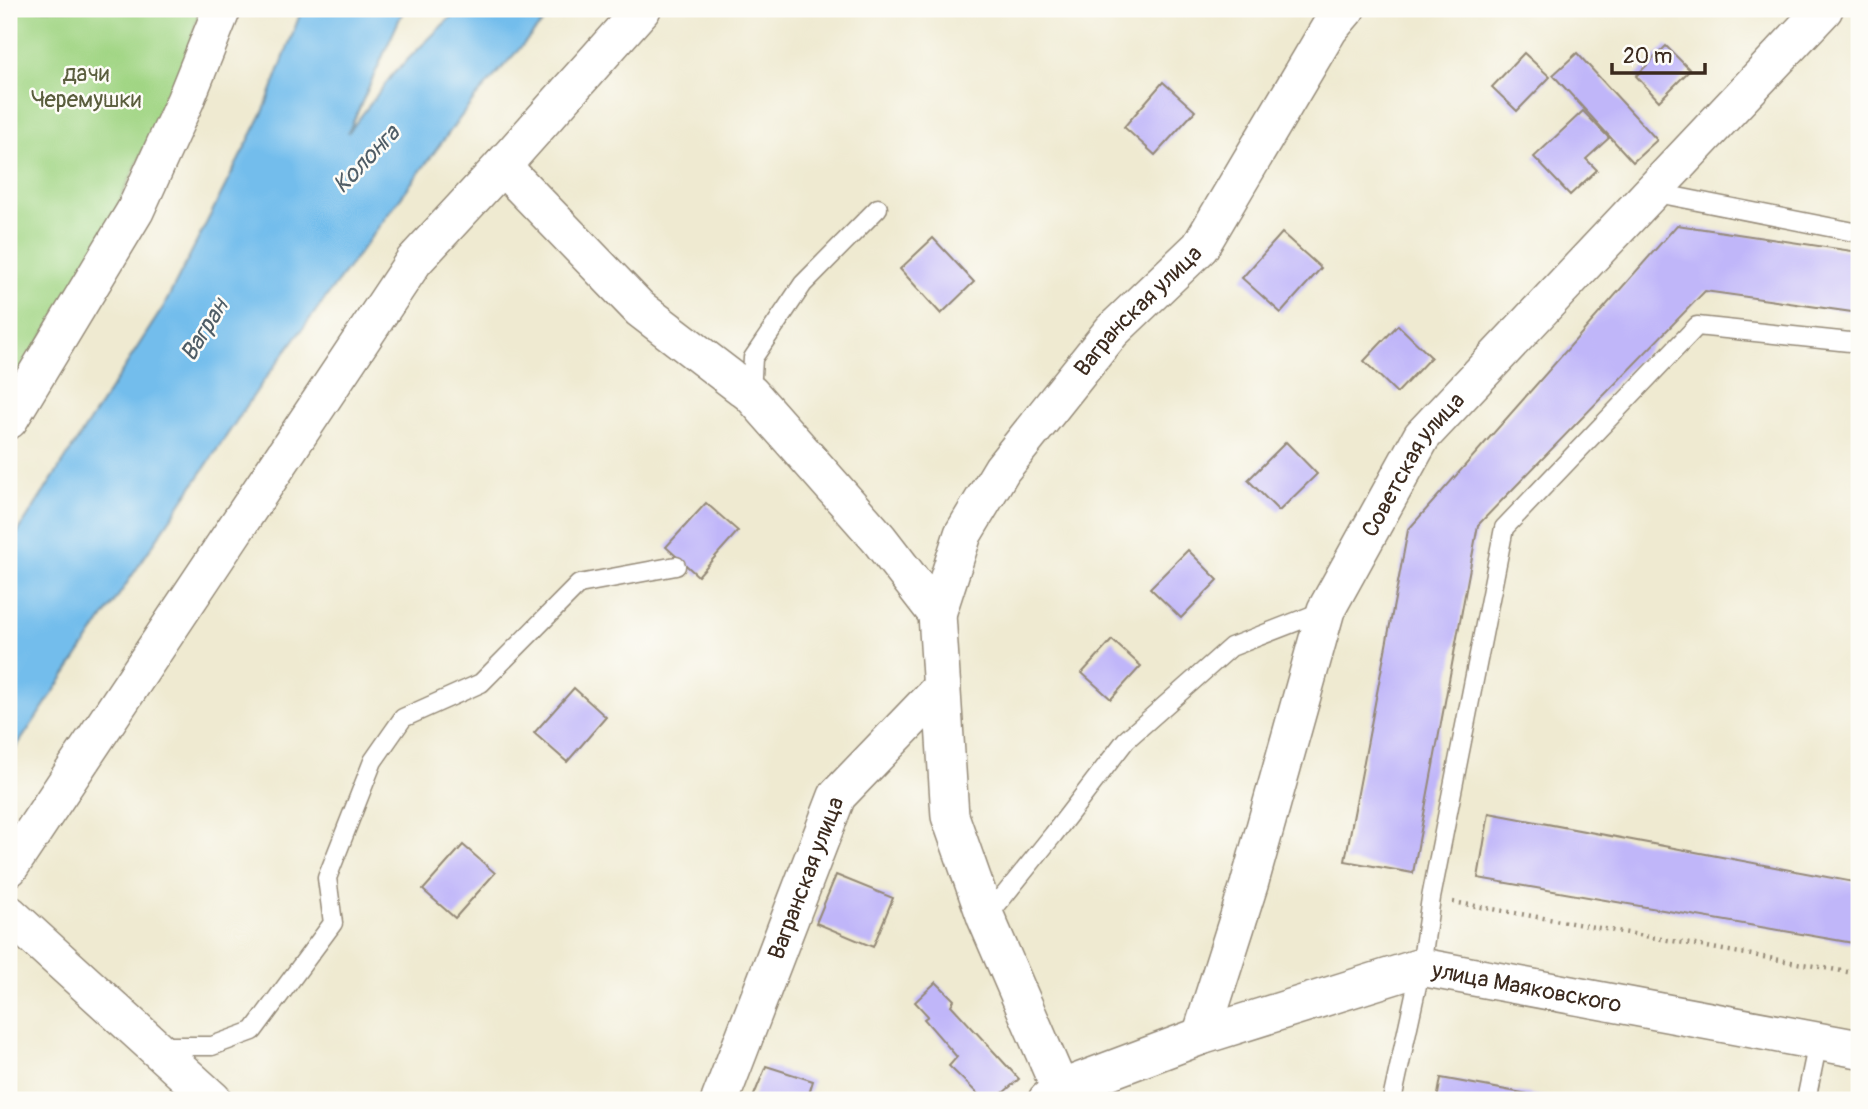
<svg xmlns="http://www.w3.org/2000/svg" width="1868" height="1109" font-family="Pangolin,sans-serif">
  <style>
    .green { fill: #a1d584; stroke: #6e8051; stroke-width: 2 }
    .water { fill: #73bdec; stroke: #577485; stroke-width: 2 }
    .building { fill: #c0b6f9 }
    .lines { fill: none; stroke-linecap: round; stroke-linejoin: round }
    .lane-casing { stroke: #958a78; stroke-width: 21 }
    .street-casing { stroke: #958a78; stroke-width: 40 }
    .path { stroke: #958a78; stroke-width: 4.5; stroke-dasharray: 2 5; stroke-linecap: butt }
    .lane { stroke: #fff; stroke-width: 18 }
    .street { stroke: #fff; stroke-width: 37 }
    .labels { text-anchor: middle; stroke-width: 5; stroke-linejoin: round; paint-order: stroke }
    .park-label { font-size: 23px; fill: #5a5d3d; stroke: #fdfcf7 }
    .street-label { font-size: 23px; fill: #3b2a1e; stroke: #fdfcf7 }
    .water-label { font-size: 24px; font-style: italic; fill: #4f5d66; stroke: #fdfcf7 }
  </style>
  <rect width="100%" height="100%" fill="#fdfcf7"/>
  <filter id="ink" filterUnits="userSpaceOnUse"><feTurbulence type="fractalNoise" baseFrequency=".0143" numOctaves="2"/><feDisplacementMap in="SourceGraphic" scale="14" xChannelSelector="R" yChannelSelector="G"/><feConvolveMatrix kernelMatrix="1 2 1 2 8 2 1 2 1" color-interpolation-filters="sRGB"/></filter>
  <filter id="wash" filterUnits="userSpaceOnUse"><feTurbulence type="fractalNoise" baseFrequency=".00686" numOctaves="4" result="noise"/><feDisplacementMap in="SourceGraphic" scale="28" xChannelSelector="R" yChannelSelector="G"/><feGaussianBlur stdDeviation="1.57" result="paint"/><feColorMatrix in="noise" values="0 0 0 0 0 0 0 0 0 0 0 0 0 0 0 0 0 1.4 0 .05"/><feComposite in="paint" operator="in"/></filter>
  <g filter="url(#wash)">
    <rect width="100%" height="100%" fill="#efead1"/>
    <path class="green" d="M9 9H200L187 57 90 265 9 388Z"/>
    <path class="water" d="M302 9H404L348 133 393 74 459 9H555L475 98 262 383 9 758V546L164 306 264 110Z"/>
    <g id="blocks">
      <g class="building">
        <path d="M1666 46 1690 70 1659 101 1636 76Z"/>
        <path d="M1524 53 1550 77 1517 111 1492 87Z"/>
        <path d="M1577 53 1657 140 1633 162 1553 75Z"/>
        <path d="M1163 82 1195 111 1155 155 1124 127Z"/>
        <path d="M1583 111 1609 138 1586 159 1597 170 1570 195 1534 157Z"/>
        <path d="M1677 225 1859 252V313L1705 291 1478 525 1413 873 1345 861 1408 530Z"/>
        <path d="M1282 233 1321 268 1281 313 1242 278Z"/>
        <path d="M933 238 974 282 941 314 900 269Z"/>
        <path d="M1398 325 1431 357 1397 393 1364 361Z"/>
        <path d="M1286 442 1317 474 1279 511 1248 480Z"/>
        <path d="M706 503 738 531 698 576 666 547Z"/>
        <path d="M1188 550 1218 580 1181 618 1150 588Z"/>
        <path d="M1112 640 1141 666 1111 699 1082 673Z"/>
        <path d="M574 688 606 717 567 762 534 733Z"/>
        <path d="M1489 813 1859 883V944L1478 878Z"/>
        <path d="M463 845 495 873 455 918 423 890Z"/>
        <path d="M836 875 893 898 873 947 816 923Z"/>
        <path d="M936 982 954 1000 951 1005 1019 1079 995 1100H984L949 1066 957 1057 924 1019 928 1016 915 1002Z"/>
        <path d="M766 1066 813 1081 807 1100H752Z"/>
        <path d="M1441 1078 1555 1099 1554 1100H1437Z"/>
      </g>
    </g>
  </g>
  <g filter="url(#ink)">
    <use href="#blocks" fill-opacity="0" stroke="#958a78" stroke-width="2"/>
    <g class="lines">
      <defs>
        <g id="lane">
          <path d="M1652 192 1859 233"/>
          <path d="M751 394 753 358 803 284 878 208"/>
          <path d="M986 918 1053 835 1126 740 1231 647 1326 610"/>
          <path d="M160 1046H212L253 1031 333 923 327 878 373 761 403 718 481 683 579 584 676 566"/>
          <path d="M1392 1100 1421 967 1431 898 1504 528 1697 326 1859 343"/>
          <path d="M1806 1100 1818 1042"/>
        </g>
        <g id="street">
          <path d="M502 166 640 309 751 394 879 539 937 614 950 816 986 918 1060 1089"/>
          <path d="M9 420 135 211 185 101 222 9"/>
          <path id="s1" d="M937 614 963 534 1002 469 1112 331 1200 247 1329 29 1346 9"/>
          <path d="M9 868 414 261 502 166 642 9"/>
          <path d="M9 914 213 1100"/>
          <path id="s2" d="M1201 1036 1249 885 1326 610 1422 436 1824 9"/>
          <path id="s3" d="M720 1100 837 796 942 687"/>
          <path id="s4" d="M1047 1100 1060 1089 1201 1036 1421 967 1859 1049"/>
        </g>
      </defs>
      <use href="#lane" class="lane-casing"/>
      <use href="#street" class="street-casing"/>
      <path class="path" d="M1453 902 1859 974"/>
      <use href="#lane" class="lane"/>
      <use href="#street" class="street"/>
    </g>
  </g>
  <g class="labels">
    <g class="park-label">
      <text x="86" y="81">дачи<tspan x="86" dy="26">Черемушки</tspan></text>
    </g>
    <g class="street-label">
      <text dy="8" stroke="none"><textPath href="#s1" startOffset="369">Вагранская улица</textPath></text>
      <text dy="8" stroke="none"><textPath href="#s2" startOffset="614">Советская улица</textPath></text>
      <text dy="8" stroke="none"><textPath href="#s3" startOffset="238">Вагранская улица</textPath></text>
      <text dy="8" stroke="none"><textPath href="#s4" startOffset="506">улица Маяковского</textPath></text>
    </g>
    <g class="water-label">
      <text transform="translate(366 159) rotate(-46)" y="8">Колонга</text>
      <text transform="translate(204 330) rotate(-58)" y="8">Вагран</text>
    </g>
  </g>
  <rect width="1868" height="1109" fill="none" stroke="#fdfcf7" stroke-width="35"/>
  <path d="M1612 63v10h93v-10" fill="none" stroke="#3b2a1e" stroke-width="3.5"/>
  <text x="1623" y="63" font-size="21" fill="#3b2a1e" stroke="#fdfcf7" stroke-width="5" paint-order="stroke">20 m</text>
</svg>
